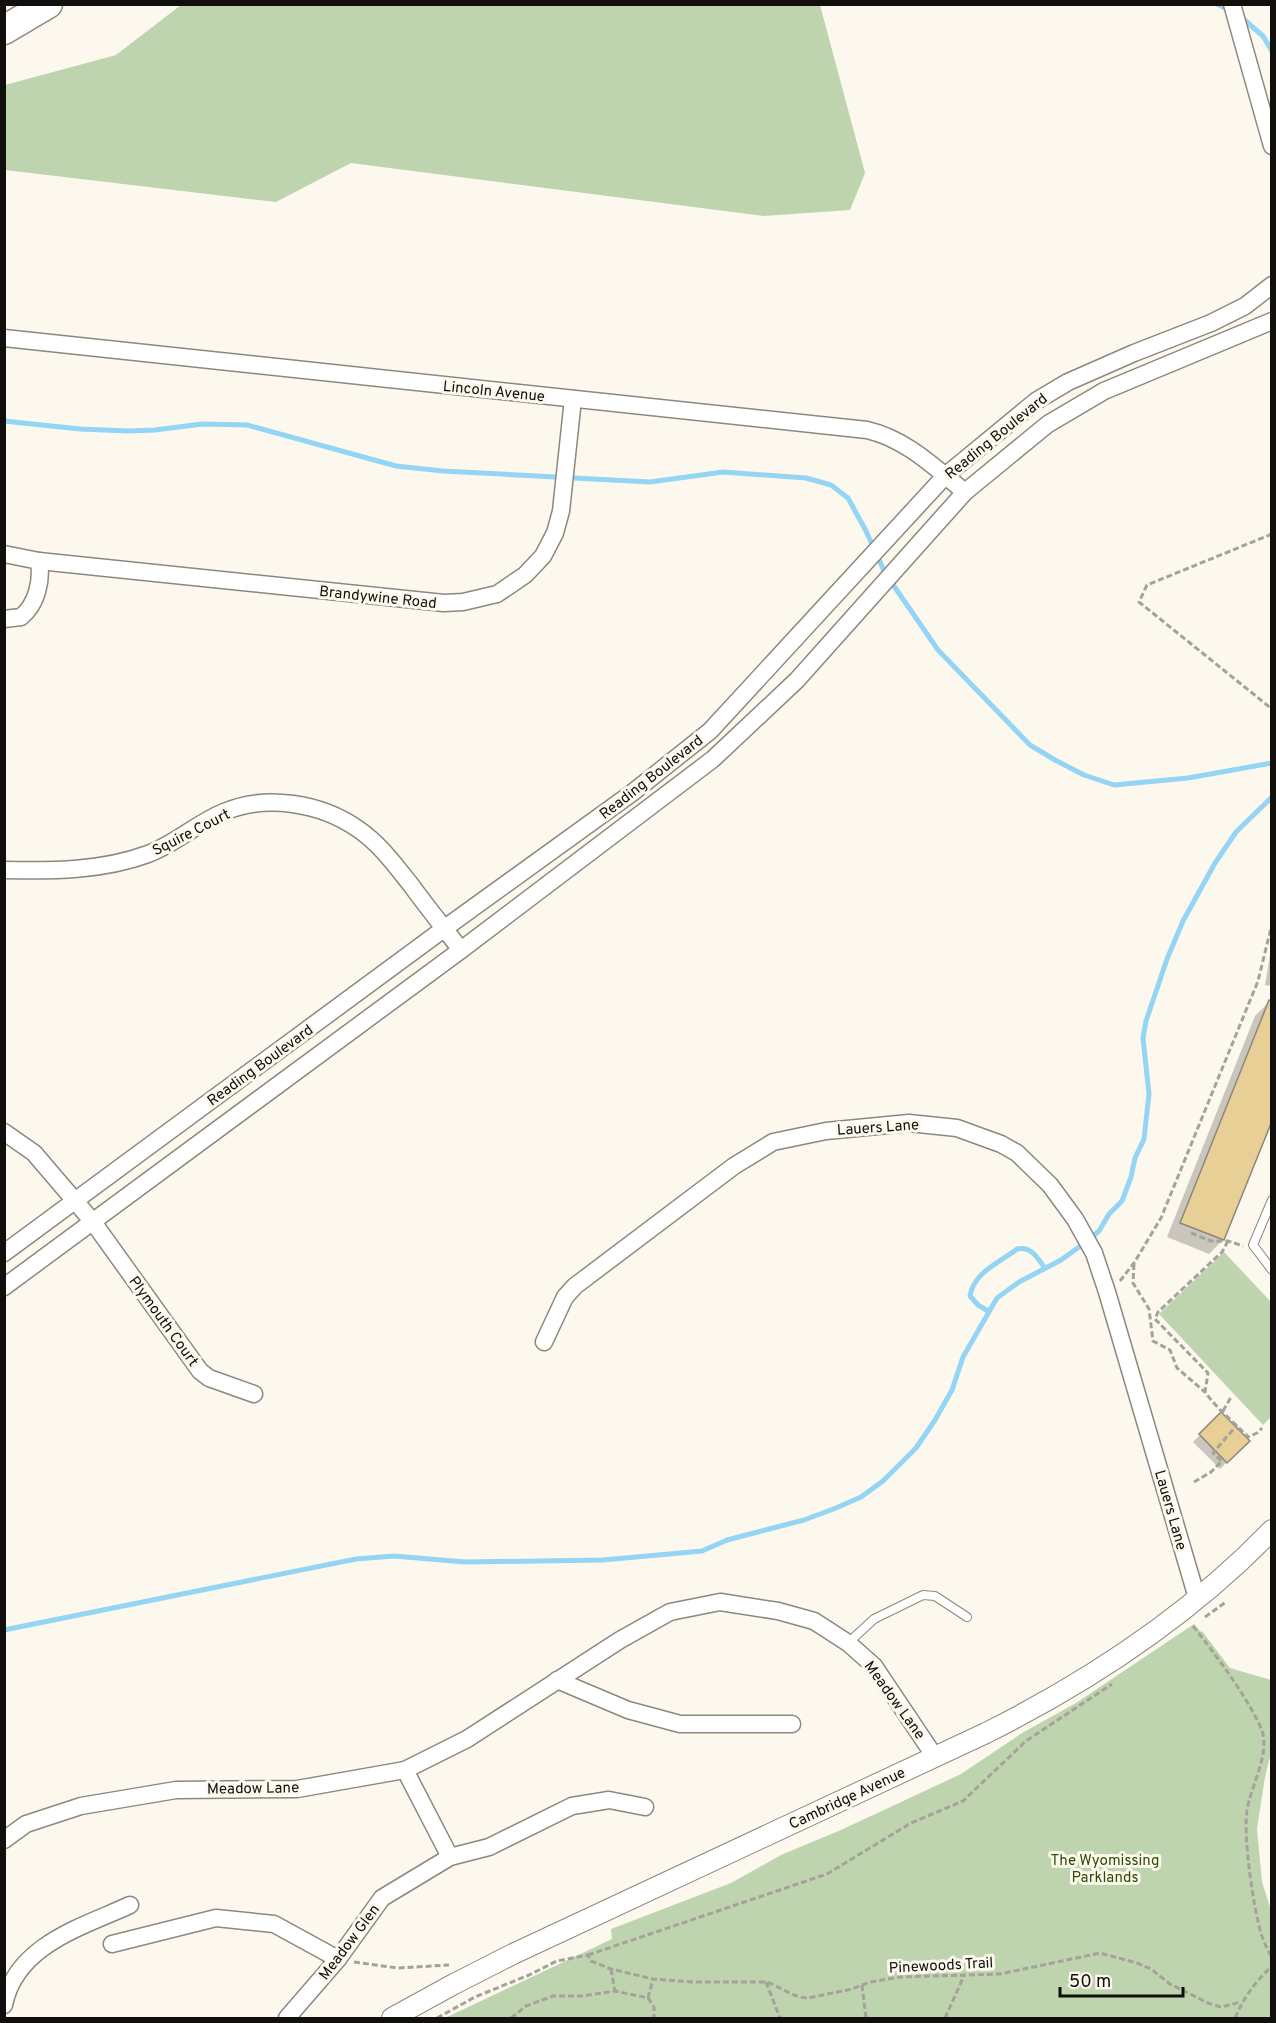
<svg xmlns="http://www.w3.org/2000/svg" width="1276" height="2023" font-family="Overpass,sans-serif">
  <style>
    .green { fill: #bdd4af }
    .shadow { fill: #0003 }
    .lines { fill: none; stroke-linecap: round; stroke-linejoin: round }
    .stream { stroke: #94d4f5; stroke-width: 5 }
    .building { fill: #e7cf95; stroke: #8b877e; stroke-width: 1.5 }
    .service-casing { stroke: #8c887e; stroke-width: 10 }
    .minor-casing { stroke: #8c887e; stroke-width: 19 }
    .tertiary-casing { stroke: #8c887e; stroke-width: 22 }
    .motorway-casing { stroke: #8c887e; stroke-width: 31 }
    .path { stroke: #a5a29a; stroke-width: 3; stroke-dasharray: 6 3; stroke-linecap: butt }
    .service { stroke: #fff; stroke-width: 8 }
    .minor { stroke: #fff; stroke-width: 16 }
    .tertiary { stroke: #fff; stroke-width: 20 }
    .motorway { stroke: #fff; stroke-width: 28 }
    .labels { text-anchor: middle; stroke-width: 6; stroke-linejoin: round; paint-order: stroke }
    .street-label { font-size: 15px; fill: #100f0c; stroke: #fdf8ee }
    .park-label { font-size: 15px; fill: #294e00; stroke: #fdf8ee }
  </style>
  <rect width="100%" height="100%" fill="#fdf8ee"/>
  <g class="green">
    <path d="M820 5 865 173 850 210 764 216 351 163 276 202 5 170V85L116 55 181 5Z"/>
    <path d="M1224 1252 1271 1302V1417L1263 1425 1159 1314Z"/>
    <path d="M1194 1624 1201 1632 1202 1631 1230 1668 1271 1680V1753L1265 1777 1257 1829 1262 1882 1271 1910V2018H445L612 1939 611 1929 731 1883 781 1855 841 1830 961 1774 1022 1733 1076 1703Z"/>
  </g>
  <g class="shadow">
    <path d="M1272 943V986L1265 985Z"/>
    <path d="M1269 1002 1272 1117 1223 1240 1209 1254 1167 1237 1255 1016Z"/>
    <path d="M1221 1414 1248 1441 1220 1469 1193 1442Z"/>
  </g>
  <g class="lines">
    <g class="stream">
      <path d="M1217 4 1229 10"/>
      <path d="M1240 16 1263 36 1272 51"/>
      <path d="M4 421 80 429 128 431 155 430 202 424 247 425 396 466 443 471 650 482 723 472 806 478 831 485 848 498 866 531 885 573 938 650 1030 745 1055 760 1084 775 1114 785 1188 778 1272 763"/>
      <path d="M988 1311 978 1305 970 1296C974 1272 999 1263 1017 1249 1031 1246 1037 1257 1044 1267"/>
      <path d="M4 1630 356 1559 394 1556 465 1562 603 1560 702 1551 727 1540 804 1520 836 1508 861 1497 883 1481 916 1448 935 1420 952 1390 963 1357 997 1298 1019 1282 1061 1260 1086 1242 1099 1231 1109 1214 1122 1201 1131 1177 1135 1158 1144 1139 1149 1094 1143 1038 1146 1021 1167 959 1183 921 1215 863 1236 832 1272 797"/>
    </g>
  </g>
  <g class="building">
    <path d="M1269 1000 1272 1002V1121L1224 1240 1180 1223Z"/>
    <path d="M1221 1412 1250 1441 1227 1463 1199 1434Z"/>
  </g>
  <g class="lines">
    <defs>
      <g id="service">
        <path d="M1272 1200 1253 1245 1272 1270"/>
        <path d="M848 1643 874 1619 923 1595 935 1596 967 1617"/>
      </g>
      <g id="minor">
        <path d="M1232 4 1272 146"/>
        <path d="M4 338 867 430C906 439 934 467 965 492"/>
        <path d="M4 554 39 561 444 603 463 602 497 594 525 575 543 556 555 533 561 511 573 399"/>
        <path d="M4 619 21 617C37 604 42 581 39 561"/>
        <path d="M4 870C53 871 102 871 148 854 175 844 197 823 224 812 266 794 321 803 358 829 380 844 395 865 411 885 427 907 444 928 461 950"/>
        <path d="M4 1132 34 1153 93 1222 200 1371 209 1378 254 1394"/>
        <path d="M4 1253 445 928 632 793 710 731 945 476 1036 401 1068 382 1134 353 1211 323 1245 306 1272 285"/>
        <path d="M4 1287 461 950 713 759 797 680 965 492 1048 424 1104 391 1272 321"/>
        <path d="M544 1342 565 1297 575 1286 734 1166 773 1142 826 1131 909 1123 957 1128 1001 1144 1017 1153 1050 1185 1075 1219 1094 1253 1107 1292 1197 1598"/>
        <path d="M557 1680 628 1710 680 1724H792"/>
        <path d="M405 1770 450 1857"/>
        <path d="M4 1840 26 1824 81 1806 176 1790 297 1789 405 1770 467 1739 620 1640 670 1612 720 1602 778 1611 814 1621 848 1643 874 1666 935 1757"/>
        <path d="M112 1944 216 1918 274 1924 338 1959"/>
        <path d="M4 2005C16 1945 82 1927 130 1905"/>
        <path d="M287 2018 338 1959 382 1898 450 1857 489 1847 572 1806 609 1800 645 1807"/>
      </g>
      <path id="tertiary" d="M392 2018 454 1984 513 1954 986 1733C1092 1680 1189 1616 1272 1530"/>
      <path id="motorway" d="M4 30 48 4"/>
    </defs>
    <use href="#service" class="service-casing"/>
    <use href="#minor" class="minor-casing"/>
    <use href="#tertiary" class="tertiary-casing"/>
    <use href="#motorway" class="motorway-casing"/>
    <g class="path">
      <path d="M1272 534 1147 585 1139 602 1272 709"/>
      <path d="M1191 1233 1211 1241H1228L1243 1246"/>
      <path d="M1228 1241 1222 1252 1158 1312 1155 1319 1208 1373 1205 1392C1217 1409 1234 1422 1248 1437L1257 1433 1262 1428"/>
      <path d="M1134 1264 1133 1283 1149 1309 1153 1341 1170 1350 1177 1368 1205 1392"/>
      <path d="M1120 1281 1134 1263 1161 1218 1258 981 1272 924"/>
      <path d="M1223 1411 1231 1397"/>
      <path d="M1194 1482 1211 1472 1222 1461 1213 1453 1237 1425"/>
      <path d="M1205 1617 1226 1602"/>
      <path d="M1193 1626C1213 1651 1232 1677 1249 1705 1254 1714 1260 1724 1263 1734 1268 1758 1251 1786 1247 1810 1243 1836 1253 1906 1261 1933 1263 1941 1268 1950 1272 1958"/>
      <path d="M588 1955 827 1874 911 1823 963 1801 1026 1741 1112 1684"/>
      <path d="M354 1962 398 1968 449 1965"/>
      <path d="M611 1969 615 1991"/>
      <path d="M766 1982 780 2018"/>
      <path d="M862 1985 866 2018"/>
      <path d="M648 1998 653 1979"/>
      <path d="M437 2018 475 1997 529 1975 557 1961 588 1955 591 1961 611 1969 653 1979 692 1982H766C780 1986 793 1998 808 1998L852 1989 870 1982 900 1977 1000 1974 1100 1953 1137 1963 1151 1969 1170 1984 1208 2003 1221 2007 1241 2002"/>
      <path d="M511 2018 526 2006 553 1996H582L615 1991 648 1998 654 2007V2018"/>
      <path d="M945 2018 964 1976"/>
      <path d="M1235 2018C1244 1997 1255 1982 1272 1966"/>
    </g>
    <use href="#service" class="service"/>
    <use href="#minor" class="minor"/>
    <use href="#tertiary" class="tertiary"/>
    <use href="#motorway" class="motorway"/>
  </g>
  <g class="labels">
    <g class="street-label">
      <text transform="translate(494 391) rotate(6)" y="5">Lincoln Avenue</text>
      <text transform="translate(996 436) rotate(-39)" y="5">Reading Boulevard</text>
      <text transform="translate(378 597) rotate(6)" y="5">Brandywine Road</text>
      <text transform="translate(651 777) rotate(-38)" y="5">Reading Boulevard</text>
      <text transform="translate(191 832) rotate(-27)" y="5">Squire Court</text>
      <text transform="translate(260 1065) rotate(-36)" y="5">Reading Boulevard</text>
      <text transform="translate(878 1127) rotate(-4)" y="5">Lauers Lane</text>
      <text transform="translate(164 1321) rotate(54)" y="5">Plymouth Court</text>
      <text transform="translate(1171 1510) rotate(74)" y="5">Lauers Lane</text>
      <text transform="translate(895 1700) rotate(54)" y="5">Meadow Lane</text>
      <text transform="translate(253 1788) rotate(-1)" y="5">Meadow Lane</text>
      <text transform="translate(847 1798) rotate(-25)" y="5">Cambridge Avenue</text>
      <text transform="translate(349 1942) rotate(-53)" y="5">Meadow Glen</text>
      <text transform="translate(941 1965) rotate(-3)" y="5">Pinewoods Trail</text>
    </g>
    <g class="park-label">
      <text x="1105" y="1865">The Wyomissing<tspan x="1105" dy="17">Parklands</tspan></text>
    </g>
  </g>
  <rect width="1276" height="2023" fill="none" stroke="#100f0c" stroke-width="12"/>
  <path d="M1060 1987v9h123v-9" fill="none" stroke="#100f0c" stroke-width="3"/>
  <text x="1069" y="1987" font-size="18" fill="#100f0c" stroke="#fdf8ee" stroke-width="4.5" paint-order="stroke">50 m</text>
</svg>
